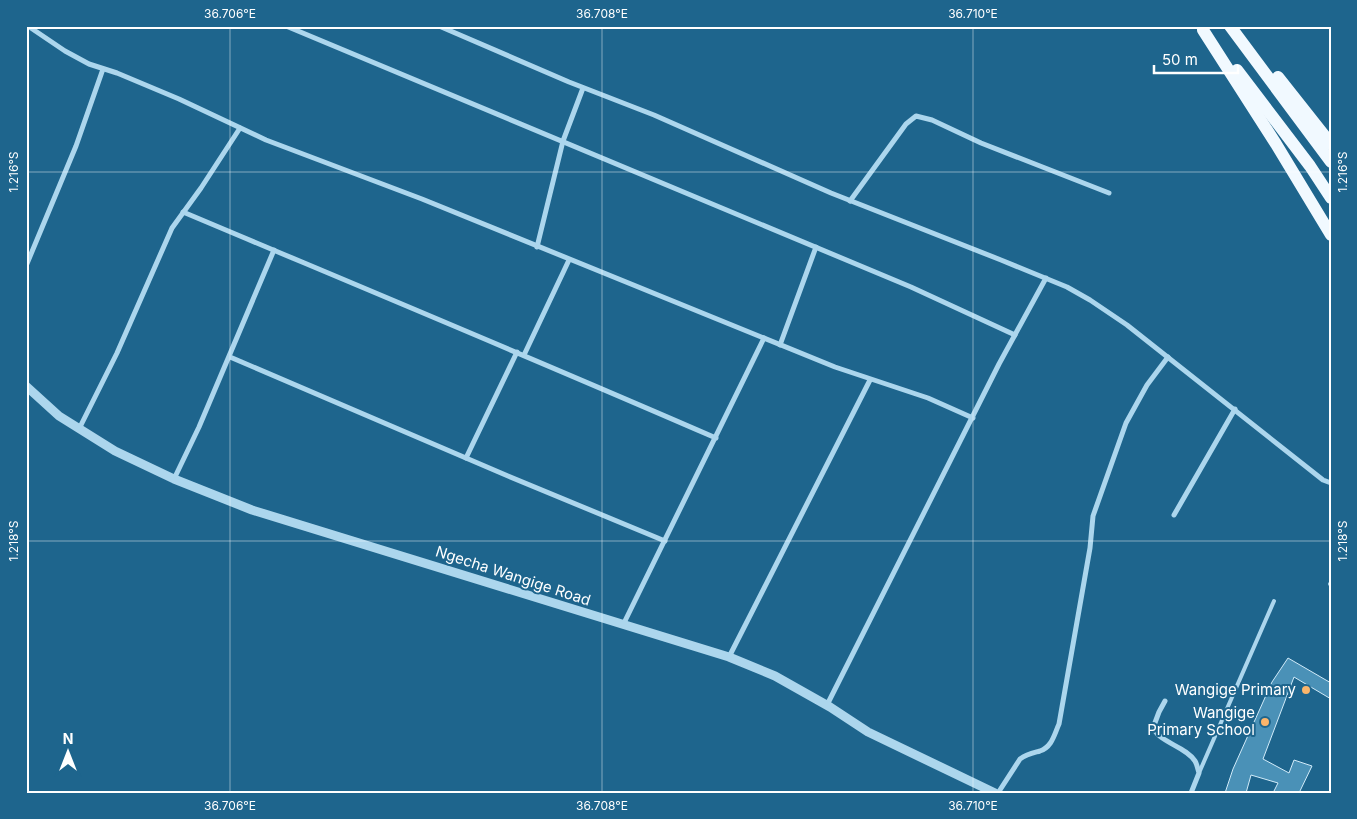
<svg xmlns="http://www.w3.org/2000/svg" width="1357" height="819" font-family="Inter,sans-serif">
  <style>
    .building { fill: #4a91b7; stroke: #d1ebf9 }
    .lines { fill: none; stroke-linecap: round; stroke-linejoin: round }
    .service { stroke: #acd6ed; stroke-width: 4 }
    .minor { stroke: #acd6ed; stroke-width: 5 }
    .tertiary { stroke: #acd6ed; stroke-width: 9 }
    .primary { stroke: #f1f9ff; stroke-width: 12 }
    .ticks { fill: none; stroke: #fff; stroke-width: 1; stroke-opacity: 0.45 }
    .poi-dot { fill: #fbb56b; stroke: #1e658d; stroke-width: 2 }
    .labels { text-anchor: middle; stroke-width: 4; stroke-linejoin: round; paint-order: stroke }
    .street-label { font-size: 15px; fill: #fff; stroke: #1e658d }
    .poi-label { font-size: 15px; fill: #fff; stroke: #1e658d; text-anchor: end }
    .neatline { fill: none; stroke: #fff; stroke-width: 2 }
    .ticks-label { font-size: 12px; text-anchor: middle; fill: #fff }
  </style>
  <rect width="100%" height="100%" fill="#1e658d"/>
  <path class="building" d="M1288 658 1331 683V699L1294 677 1263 759 1289 773 1294 760 1312 766 1299 793H1273L1278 783 1251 775 1246 793H1225L1233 769 1272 682Z"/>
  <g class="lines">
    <g class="service">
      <path d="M1330 584 1331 583"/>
      <path d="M1199 773 1274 601"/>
    </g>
    <g class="minor">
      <path d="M28 26 65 51 89 64 117 73 179 99 266 140 422 199 835 367 928 398 973 418"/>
      <path d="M286 26 911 287 1015 335"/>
      <path d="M439 26 569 82 654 115 831 193 1001 260 1067 287 1090 300 1127 325 1323 480 1331 483"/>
      <path d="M850 201 906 124 916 116 932 120 981 143 1109 193"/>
      <path d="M183 212C361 287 539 361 716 438"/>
      <path d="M537 247 563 141 583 88"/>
      <path d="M26 266 76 146 103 69"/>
      <path d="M780 345 816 247"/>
      <path d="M524 355 569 260"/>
      <path d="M230 357 508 476 665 541"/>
      <path d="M79 429 117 353 172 228 201 188 240 128"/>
      <path d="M466 458 517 352"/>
      <path d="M174 479 199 427 274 250"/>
      <path d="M1174 515 1235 409"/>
      <path d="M623 625 764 338"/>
      <path d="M729 657 870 380"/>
      <path d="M1165 701 1159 712 1153 728C1162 744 1185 746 1195 761 1197 764 1198 770 1199 773L1191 793"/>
      <path d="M827 705 999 364 1046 278"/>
      <path d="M998 793 1020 759C1027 754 1033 753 1040 751 1052 747 1054 735 1059 724L1090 548 1093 516 1126 423 1147 385 1168 357"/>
    </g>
    <path class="tertiary" d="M26 386 59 416 115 451 174 479 252 510 729 657 775 676 830 707 868 732 995 793"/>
    <g class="primary">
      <path d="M1230 26 1331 162"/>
      <path d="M1203 30 1276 144 1331 235"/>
      <path d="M1237 70 1310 166 1331 198"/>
      <path d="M1278 77 1331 144"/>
    </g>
  </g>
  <path class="ticks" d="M230 26V793M602 26V793M973 26V793M26 172H1331M26 541H1331"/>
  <g class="poi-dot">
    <circle cx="1306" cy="690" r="5"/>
    <circle cx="1265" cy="722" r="5"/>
  </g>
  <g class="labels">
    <g class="street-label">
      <text transform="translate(513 576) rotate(18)" y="5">Ngecha Wangige Road</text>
    </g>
    <g class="poi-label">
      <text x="1296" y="695">Wangige Primary</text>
      <text x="1255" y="718">Wangige<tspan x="1255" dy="17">Primary School</tspan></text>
    </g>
  </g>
  <rect width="1357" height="819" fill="none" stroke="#1e658d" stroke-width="55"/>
  <g transform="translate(68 752)" stroke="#1e658d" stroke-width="4" paint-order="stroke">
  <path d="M0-4L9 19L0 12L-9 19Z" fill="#ffffff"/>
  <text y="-8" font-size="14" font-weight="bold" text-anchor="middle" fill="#ffffff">N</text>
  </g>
  <path d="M1154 65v8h84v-8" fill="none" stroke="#ffffff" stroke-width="2.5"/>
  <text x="1162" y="65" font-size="15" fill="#ffffff" stroke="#1e658d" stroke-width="4" paint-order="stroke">50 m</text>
  <rect x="28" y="28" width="1302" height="764" class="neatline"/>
  <g class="ticks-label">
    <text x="230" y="18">36.706°E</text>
    <text x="602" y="18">36.708°E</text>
    <text x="973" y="18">36.710°E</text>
    <text transform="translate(14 172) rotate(-90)" y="4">1.216°S</text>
    <text transform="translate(1343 172) rotate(-90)" y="4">1.216°S</text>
    <text transform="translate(14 541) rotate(-90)" y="4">1.218°S</text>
    <text transform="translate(1343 541) rotate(-90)" y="4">1.218°S</text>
    <text x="230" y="810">36.706°E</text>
    <text x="602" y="810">36.708°E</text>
    <text x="973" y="810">36.710°E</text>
  </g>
</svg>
